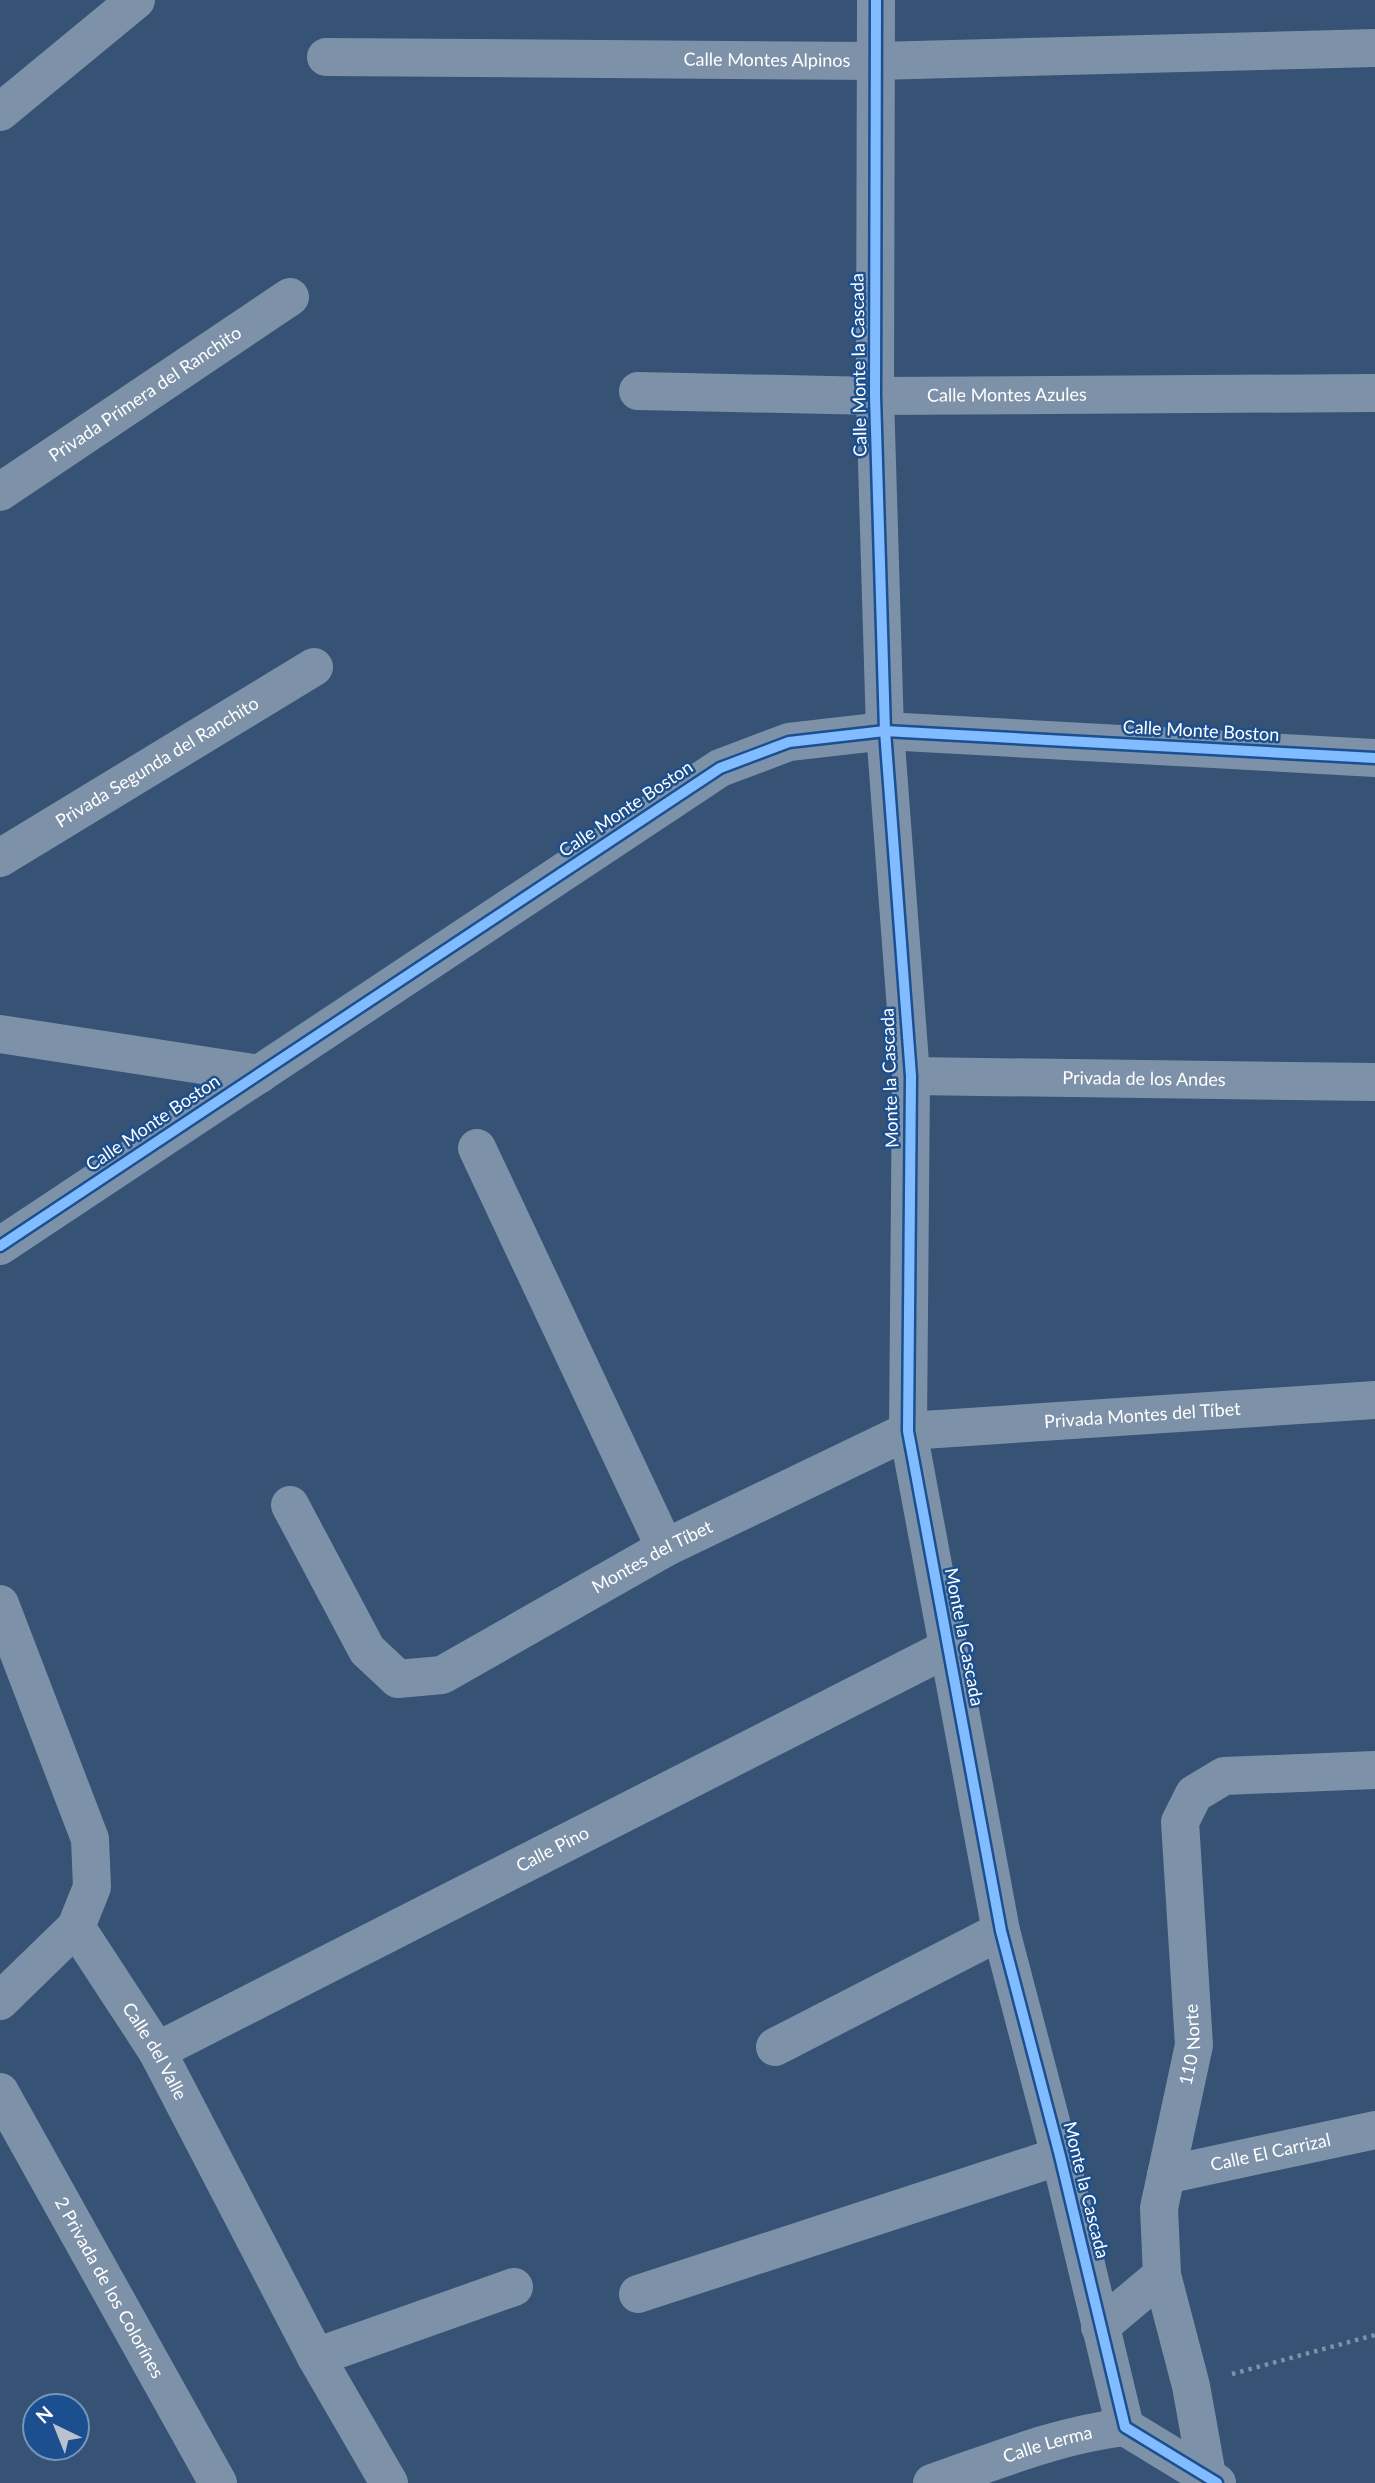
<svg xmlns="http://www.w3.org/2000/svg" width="1375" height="2483" font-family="Lato,sans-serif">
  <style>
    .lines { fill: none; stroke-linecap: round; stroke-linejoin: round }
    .path { stroke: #7d92a8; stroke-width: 4.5; stroke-dasharray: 3.5 5; stroke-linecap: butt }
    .minor { stroke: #7d92a8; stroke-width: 38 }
    .cycleway-casing { stroke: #1b4f8f; stroke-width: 15 }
    .cycleway { stroke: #80bcff; stroke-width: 10 }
    .labels { text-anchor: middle; stroke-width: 5; stroke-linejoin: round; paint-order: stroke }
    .street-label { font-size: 18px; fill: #fff; stroke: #1b4f8f }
  </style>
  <rect width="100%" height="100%" fill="#365274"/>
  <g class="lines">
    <path class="path" d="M1232 2374 1375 2335"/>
    <g class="minor">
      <path d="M876 0 875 396 885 731 911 1076 908 1431 1001 1931 1060 2156 1125 2427 1217 2483"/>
      <path id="s1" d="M326 57 876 61 1375 48"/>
      <path d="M0 112 136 0"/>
      <path id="s2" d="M638 391 875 396 1375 393"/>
      <path id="s3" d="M0 492 290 297"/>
      <path id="s4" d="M0 858 314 667"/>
      <path d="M0 1034 260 1074"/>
      <path id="s5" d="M911 1076 1375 1082"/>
      <path d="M477 1148 665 1548"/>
      <path d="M0 1246 720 768 789 742 885 731 1375 758"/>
      <path id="s6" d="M290 1505 367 1650 398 1679 442 1675 665 1548 908 1431 1375 1400"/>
      <path id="s7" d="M0 1604 90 1839 92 1887 76 1927 157 2051 316 2357 389 2483"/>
      <path d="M0 2001 76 1927"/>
      <path d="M775 2047 1001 1931"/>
      <path id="s8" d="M157 2051 948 1648"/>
      <path id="s9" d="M0 2092 218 2483"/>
      <path id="s10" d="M1166 2175 1375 2130"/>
      <path d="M638 2294 1060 2156"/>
      <path d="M1100 2327 1162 2275"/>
      <path d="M316 2357 514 2287"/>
      <path id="s11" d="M1207 2475 1191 2386 1162 2275 1159 2208 1194 2045 1180 1822 1194 1794 1224 1776 1375 1770"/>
      <path id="s12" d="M932 2483C996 2461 1058 2435 1125 2427"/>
    </g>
    <defs>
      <g id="cycleway">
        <path d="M876 0 875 396 885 731 911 1076 908 1431 1001 1931 1060 2156 1125 2427 1217 2483"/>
        <path d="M0 1246 720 768 789 742 885 731 1375 758"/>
      </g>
    </defs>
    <use href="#cycleway" class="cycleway-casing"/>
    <use href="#cycleway" class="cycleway"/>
  </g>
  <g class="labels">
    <g class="street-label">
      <text dy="6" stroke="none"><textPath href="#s1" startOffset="441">Calle Montes Alpinos</textPath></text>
      <text transform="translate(859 365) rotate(-91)" y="6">Calle Monte la Cascada</text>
      <text dy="6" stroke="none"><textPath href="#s3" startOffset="175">Privada Primera del Ranchito</textPath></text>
      <text dy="6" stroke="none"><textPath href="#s2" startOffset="369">Calle Montes Azules</textPath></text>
      <text transform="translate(1201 731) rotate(3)" y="6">Calle Monte Boston</text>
      <text dy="6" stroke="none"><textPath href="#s4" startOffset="184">Privada Segunda del Ranchito</textPath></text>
      <text transform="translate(626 809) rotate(-34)" y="6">Calle Monte Boston</text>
      <text transform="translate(890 1078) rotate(-92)" y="6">Monte la Cascada</text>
      <text dy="6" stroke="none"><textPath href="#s5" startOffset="233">Privada de los Andes</textPath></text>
      <text transform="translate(153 1123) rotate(-34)" y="6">Calle Monte Boston</text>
      <text dy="6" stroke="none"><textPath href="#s6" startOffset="1012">Privada Montes del Tíbet</textPath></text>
      <text dy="6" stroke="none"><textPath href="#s6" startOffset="492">Montes del Tíbet</textPath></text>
      <text transform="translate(964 1637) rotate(79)" y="6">Monte la Cascada</text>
      <text dy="6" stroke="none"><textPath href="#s8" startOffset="444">Calle Pino</textPath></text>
      <text dy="6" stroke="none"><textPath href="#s11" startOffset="439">110 Norte</textPath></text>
      <text dy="6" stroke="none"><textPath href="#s7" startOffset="490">Calle del Valle</textPath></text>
      <text dy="6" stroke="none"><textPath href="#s10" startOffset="107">Calle El Carrizal</textPath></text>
      <text transform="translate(1086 2190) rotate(76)" y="6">Monte la Cascada</text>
      <text dy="6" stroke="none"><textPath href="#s9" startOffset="224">2 Privada de los Colorínes</textPath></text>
      <text dy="6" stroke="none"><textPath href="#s12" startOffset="122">Calle Lerma</textPath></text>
    </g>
  </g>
  <g transform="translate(56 2427) rotate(317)"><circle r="33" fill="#1b4f8f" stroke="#7695bc" stroke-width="2"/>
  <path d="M0-5L12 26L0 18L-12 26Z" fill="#b9c2ce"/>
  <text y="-10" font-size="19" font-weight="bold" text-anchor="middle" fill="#ffffff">N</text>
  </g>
</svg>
